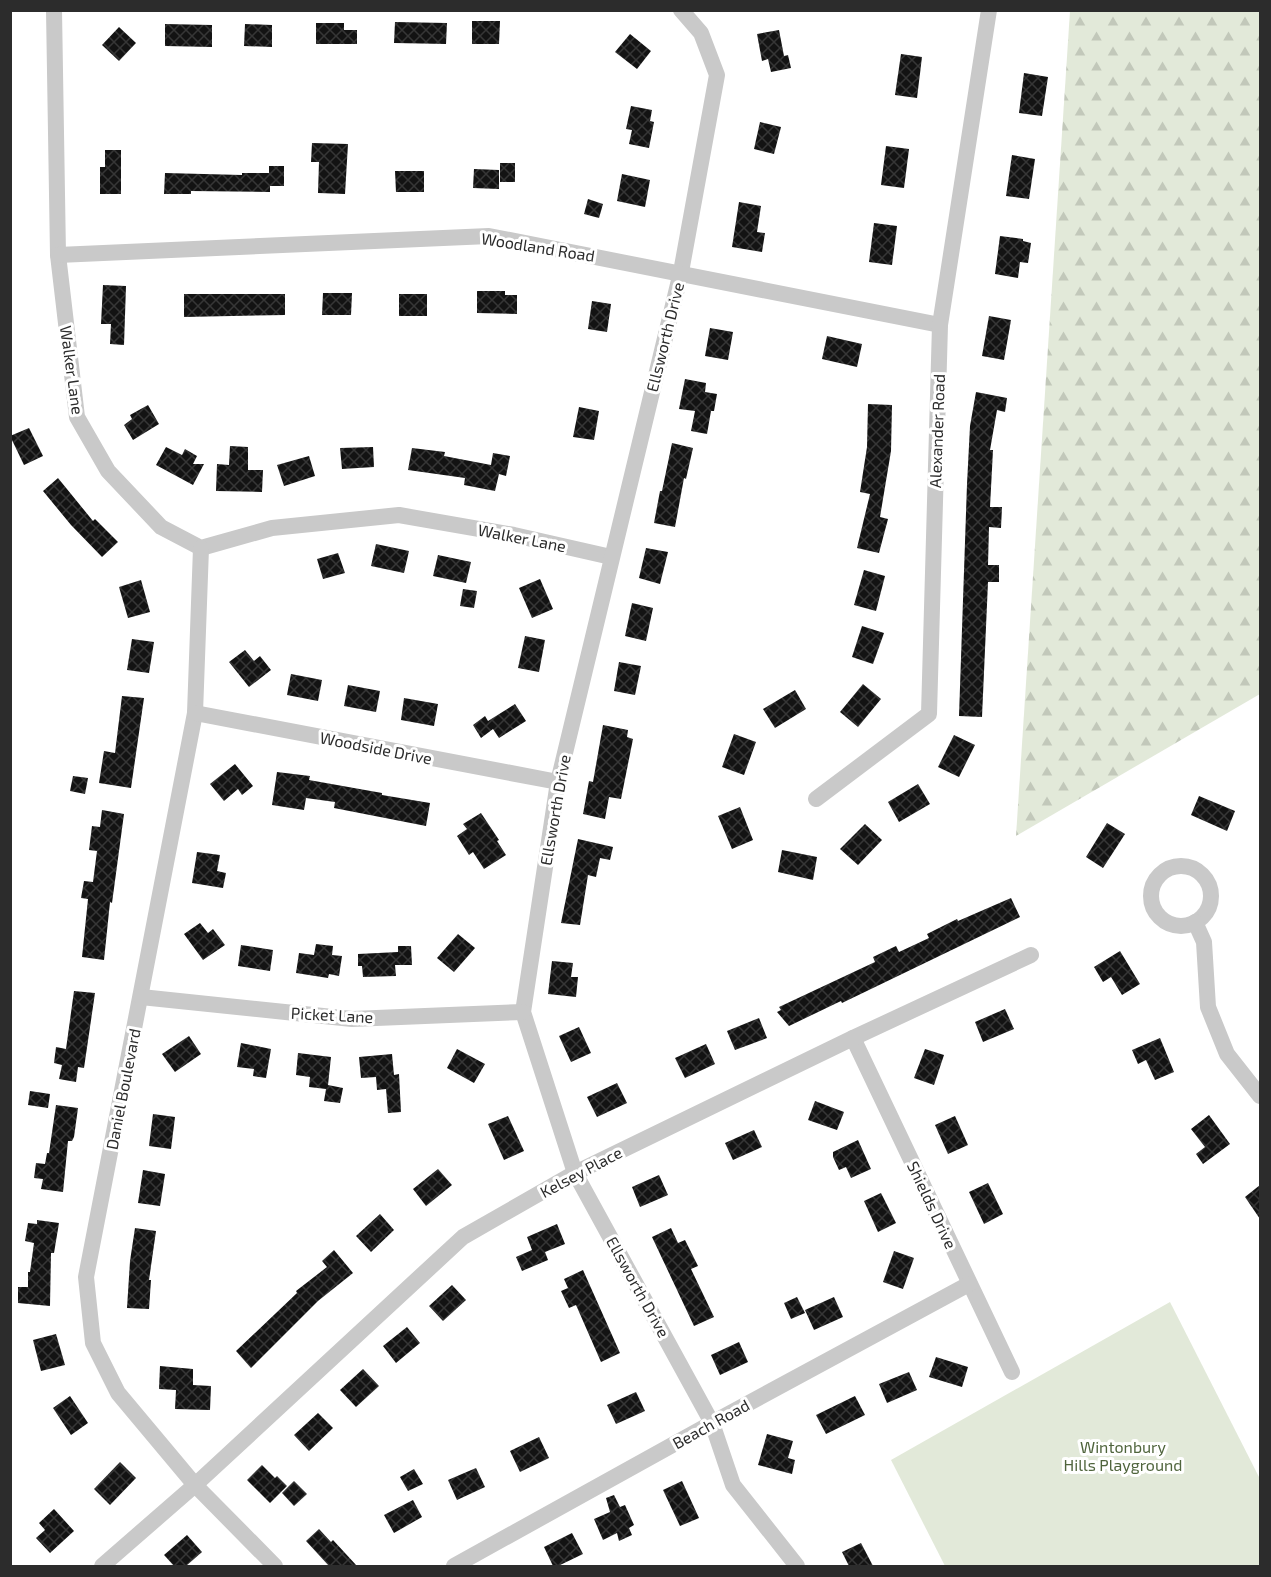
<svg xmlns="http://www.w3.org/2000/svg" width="1271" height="1577" font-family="'Exo 2',sans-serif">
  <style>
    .forest { fill: url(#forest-firs) }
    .park { fill: #e2e9d9 }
    .building { fill: url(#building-cross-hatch) }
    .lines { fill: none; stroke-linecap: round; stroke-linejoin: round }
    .minor { stroke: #c9c9c9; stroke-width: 16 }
    .labels { text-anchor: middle; stroke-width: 6; stroke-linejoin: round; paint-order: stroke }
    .street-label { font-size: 16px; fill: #2c2c2c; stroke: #fff }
    .park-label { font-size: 16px; fill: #4f643c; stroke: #fff }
  </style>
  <defs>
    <pattern id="forest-firs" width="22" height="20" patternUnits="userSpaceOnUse" patternTransform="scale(1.5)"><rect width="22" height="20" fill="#e2e9d9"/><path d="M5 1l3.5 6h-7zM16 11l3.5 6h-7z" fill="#c2c8ba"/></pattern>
    <pattern id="building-cross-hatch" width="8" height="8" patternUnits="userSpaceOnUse" patternTransform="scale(1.5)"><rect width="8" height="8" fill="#131313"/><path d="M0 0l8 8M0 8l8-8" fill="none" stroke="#363636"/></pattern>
  </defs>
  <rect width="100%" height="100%" fill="#fff"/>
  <path class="forest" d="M1070 11H1260V694L1016 836Z"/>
  <path class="park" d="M1170 1302 1260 1479V1566H945L891 1460Z"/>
  <g class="building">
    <path d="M472 21H500L499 44H472Z"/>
    <path d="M395 22 447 23 446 44 394 43Z"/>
    <path d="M316 23H344V30H357V44H316Z"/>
    <path d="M165 24 212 25V47L165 46Z"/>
    <path d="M245 24 272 25V47L244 46Z"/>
    <path d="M119 27 136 43 119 61 102 45Z"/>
    <path d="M779 30 784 56 788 55 791 68 771 72 768 59 762 61 757 34Z"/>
    <path d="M630 34 651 51 637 69 615 52Z"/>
    <path d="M901 54 922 57 917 98 895 95Z"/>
    <path d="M1024 73 1048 77 1042 116 1019 113Z"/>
    <path d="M631 106 652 110 650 121 654 122 649 148 629 144 632 130 626 129Z"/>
    <path d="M760 122 781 127 774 154 754 149Z"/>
    <path d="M312 143 348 144 345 194 318 193 319 162H311Z"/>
    <path d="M886 146 909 149 904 188 881 185Z"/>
    <path d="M105 150H121V194H100V167H105Z"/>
    <path d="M1012 155 1035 159 1029 199 1006 196Z"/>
    <rect x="500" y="163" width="15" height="19"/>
    <path d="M269 166H284V186H270V192L191 191V194H164L165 173 242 175V173H269Z"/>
    <path d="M474 169 499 170V189L473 188Z"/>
    <path d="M395 171H424V192H396Z"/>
    <path d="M622 174 650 180 645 207 617 201Z"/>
    <path d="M588 199 603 204 599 218 584 214Z"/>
    <path d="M739 202 761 206 757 232 765 233 762 252 732 247Z"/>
    <path d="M874 223 897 226 892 265 869 262Z"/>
    <path d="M1000 236 1023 239V241L1031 243 1028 263 1020 262 1018 278 995 274Z"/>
    <path d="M103 285 126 286 124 345 110 344 111 324H101Z"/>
    <path d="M477 291H505V295H517V314L477 313Z"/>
    <path d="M323 293H352L351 315H322Z"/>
    <path d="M184 294H285V315L184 317Z"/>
    <rect x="399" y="294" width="28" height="22"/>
    <path d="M592 301 611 304 607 332 588 329Z"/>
    <path d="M989 316 1011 320 1004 360 982 356Z"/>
    <path d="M710 328 733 332 728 360 705 356Z"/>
    <path d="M827 336 862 344 857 367 822 359Z"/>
    <path d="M685 379 706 383 705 392 717 394 714 411H711L707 434 691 431 695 411 679 409Z"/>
    <path d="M976 392 1007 398 1005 412 997 410 990 450H993L990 507H1002L1001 528 989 527 988 565H999V582H988L982 717 959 716 967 484 970 426Z"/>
    <path d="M868 404 892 405 891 451 880 517 888 519 879 553 857 548 870 494 860 492 867 447Z"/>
    <path d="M148 405 159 424 133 440 124 425 132 419 130 415Z"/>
    <path d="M579 407 599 411 594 440 573 437Z"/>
    <path d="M29 428 43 456 24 465 10 436Z"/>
    <path d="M672 443 693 448 686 479 684 478 675 527 654 523 660 491H662Z"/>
    <path d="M230 446 248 447V470H263L262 492 216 491 217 464 229 465Z"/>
    <path d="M166 447 182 455 185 449 197 456 193 464H204L193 485 156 465Z"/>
    <path d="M373 447 374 467 342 469 340 448Z"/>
    <path d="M412 448 445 452 444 456 491 465 493 453 510 456 506 476 499 474 495 491 464 485 465 478 408 470Z"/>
    <path d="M309 456 315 476 284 486 277 465Z"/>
    <path d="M58 478 93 521 95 519 118 542 102 557 71 525 43 491Z"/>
    <path d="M376 544 409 551 404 573 371 566Z"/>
    <path d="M646 548 668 552 660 584 639 578Z"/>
    <path d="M338 553 345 573 323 579 317 559Z"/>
    <path d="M438 555 471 562 466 583 433 576Z"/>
    <path d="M864 570 885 576 876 611 854 605Z"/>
    <path d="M540 579 553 609 532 618 519 588Z"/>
    <path d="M141 580 150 612 128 618 119 587Z"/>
    <path d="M463 589 477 591 474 608 460 606Z"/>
    <path d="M632 603 653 608 646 641 625 636Z"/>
    <path d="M862 626 884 633 873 664 852 657Z"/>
    <path d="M525 636 545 640 539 672 518 668Z"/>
    <path d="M132 639 154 642 149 673 127 670Z"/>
    <path d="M245 650 254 661 260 656 271 670 249 687 229 662Z"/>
    <path d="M619 662 641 666 635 695 614 691Z"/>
    <path d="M291 674 322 680 318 701 287 695Z"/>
    <path d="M863 684 881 699 858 727 840 712Z"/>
    <path d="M348 685 380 691 376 712 344 706Z"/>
    <path d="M795 690 806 709 775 728 763 709Z"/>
    <path d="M122 696 144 698 131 788 99 783 104 751 115 753Z"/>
    <path d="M404 698 438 704 434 726 401 720Z"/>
    <path d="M515 704 526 721 499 738 493 729 481 738 473 725 485 716 488 721Z"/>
    <path d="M603 725 628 730 627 737 633 739 621 799 609 797 605 819 583 814 589 781 593 782Z"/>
    <path d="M734 734 756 742 744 775 722 767Z"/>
    <path d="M954 735 975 745 959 777 938 767Z"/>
    <path d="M235 764 253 786 242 795 238 789 224 801 210 784Z"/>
    <path d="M277 772 310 776 309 780 382 793V795L430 803 426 826 334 808 335 802 306 798 304 810 272 805Z"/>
    <path d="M73 776 88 778 85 794 70 791Z"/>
    <path d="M918 784 930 804 899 822 888 802Z"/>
    <path d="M1199 796 1235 811 1227 831 1191 815Z"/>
    <path d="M740 807 753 840 732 849 718 816Z"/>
    <path d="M102 810 124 814 112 903 110 902 104 960 82 957 88 899 81 898 84 881 93 882 97 851 89 850 92 826 100 827Z"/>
    <path d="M481 813 499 840 497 841 506 855 484 869 473 852 469 855 457 836 467 829 463 824Z"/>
    <path d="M1107 823 1125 834 1103 868 1086 857Z"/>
    <path d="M865 824 882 840 858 865 840 849Z"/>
    <path d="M578 839 613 847 610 860 600 858 596 877 588 875 580 925 561 923Z"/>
    <path d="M782 850 817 857 813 880 778 872Z"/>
    <path d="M197 852 220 855 217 871 226 873 223 888 192 883Z"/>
    <path d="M1011 898 1020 917 842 1003 841 1001 789 1026 777 1012 781 1010 779 1007 875 962 873 957 896 946 899 952 929 938 927 934 957 919 958 921Z"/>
    <path d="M200 923 208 933 213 929 225 945 203 960 184 934Z"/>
    <path d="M458 934 475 948 454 972 437 958Z"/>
    <path d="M316 944 333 946 332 955 342 956 339 976 329 974 328 978 296 973 299 953 314 955Z"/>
    <path d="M241 945 273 950 270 971 238 966Z"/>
    <path d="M398 946H411L412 965H395L396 976 363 977 362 966H358V954L398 952Z"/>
    <path d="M1120 951 1140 984 1122 995 1111 977 1103 982 1094 967Z"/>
    <path d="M552 961 573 963 571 977H578L576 997 548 994Z"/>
    <path d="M74 991 95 993 84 1068 78 1067 76 1082 59 1079 62 1065 54 1063 56 1047 66 1049Z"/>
    <path d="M1005 1009 1014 1029 983 1042 975 1022Z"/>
    <path d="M759 1018 767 1038 735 1050 727 1031Z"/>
    <path d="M579 1027 591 1053 571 1062 559 1036Z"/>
    <path d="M189 1036 201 1054 175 1072 162 1054Z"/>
    <path d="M1160 1038 1174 1072 1155 1080 1146 1060 1138 1064 1132 1050Z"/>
    <path d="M241 1043 271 1049 266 1078 253 1076 254 1069 237 1067Z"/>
    <path d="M706 1044 715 1064 685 1078 675 1058Z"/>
    <path d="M457 1049 485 1064 474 1083 447 1068Z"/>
    <path d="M925 1049 944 1055 934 1085 914 1078Z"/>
    <path d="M298 1053 331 1057 328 1085 343 1088 340 1103 324 1101 326 1089 309 1087 310 1077 296 1075Z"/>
    <path d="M392 1054 394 1075 399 1074 401 1112 388 1113 386 1089 377 1090 376 1077 361 1078 359 1057Z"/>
    <path d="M617 1083 627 1103 597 1117 587 1097Z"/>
    <path d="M30 1091 50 1094 48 1108 28 1105Z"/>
    <path d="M815 1101 844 1112 837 1130 808 1120Z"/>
    <path d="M56 1105 78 1108 74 1137 72 1141H68L63 1192 41 1189 43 1179 34 1178 36 1163 45 1164 47 1153H49Z"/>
    <path d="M153 1114 175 1117 171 1149 149 1146Z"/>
    <path d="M1209 1115 1230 1144 1203 1164 1196 1154 1205 1147 1191 1129Z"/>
    <path d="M508 1116 524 1151 504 1160 488 1124Z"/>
    <path d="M955 1116 968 1145 948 1154 935 1125Z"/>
    <path d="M754 1130 762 1147 733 1160 725 1143Z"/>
    <path d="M858 1140 871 1169 851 1178 846 1167 839 1170 833 1157V1152Z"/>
    <path d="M438 1169 452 1185 426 1206 413 1189Z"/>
    <path d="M143 1170 165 1174 160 1206 138 1203Z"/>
    <path d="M659 1175 668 1195 640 1207 632 1187Z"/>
    <path d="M988 1183 1003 1214 984 1224 969 1192Z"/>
    <path d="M1260 1185V1219L1245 1197Z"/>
    <path d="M881 1193 896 1223 878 1232 864 1201Z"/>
    <path d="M380 1214 394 1230 371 1252 356 1236Z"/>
    <path d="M37 1220 59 1223 54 1253H51L50 1306 18 1303V1287H28V1272H30L34 1243 25 1241 28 1223 37 1224Z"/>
    <path d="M557 1224 565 1244 545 1252 548 1260 522 1271 516 1257 532 1250 527 1237Z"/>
    <path d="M135 1228 156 1231 149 1280H151L149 1309 127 1308 130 1261Z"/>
    <path d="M671 1228 678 1243 685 1240 698 1266 691 1269 714 1317 694 1326 652 1237Z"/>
    <path d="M334 1250 353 1273 318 1301 251 1368 236 1351 297 1293 296 1291 327 1267 322 1261Z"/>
    <path d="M894 1251 914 1258 903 1289 883 1282Z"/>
    <path d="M583 1270 620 1353 601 1362 576 1305 569 1308 561 1291 568 1288 564 1279Z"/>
    <path d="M452 1285 466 1300 443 1321 429 1306Z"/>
    <path d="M797 1297 805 1313 791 1319 784 1303Z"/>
    <path d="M834 1297 843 1317 814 1330 805 1310Z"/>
    <path d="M407 1327 420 1343 396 1363 383 1346Z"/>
    <path d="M56 1334 65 1365 41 1371 33 1340Z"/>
    <path d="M739 1342 748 1362 720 1375 711 1355Z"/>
    <path d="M936 1357 968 1367 962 1387 929 1377Z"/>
    <path d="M160 1366 193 1369V1385L211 1386 210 1410 175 1409 176 1390 159 1389Z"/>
    <path d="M363 1369 379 1386 356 1407 340 1390Z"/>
    <path d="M909 1372 917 1390 887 1403 879 1384Z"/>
    <path d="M636 1392 645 1411 616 1424 607 1405Z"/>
    <path d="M70 1396 88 1423 71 1435 53 1408Z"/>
    <path d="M855 1396 865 1415 826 1434 816 1415Z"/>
    <path d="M318 1413 333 1428 309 1451 294 1435Z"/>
    <path d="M767 1434 793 1441 788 1458 795 1460 792 1474 758 1465Z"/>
    <path d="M539 1437 549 1458 520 1472 510 1451Z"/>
    <path d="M120 1462 136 1478 110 1505 94 1489Z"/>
    <path d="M262 1465 275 1478 277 1476 287 1486 270 1503 247 1480Z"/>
    <path d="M476 1468 485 1487 457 1500 448 1480Z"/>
    <path d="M414 1469 423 1484 408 1491 400 1477Z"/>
    <path d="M294 1481 307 1494 294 1506 282 1493Z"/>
    <path d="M682 1481 699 1518 680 1526 663 1490Z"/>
    <path d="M614 1495 620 1507 625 1505 634 1525 629 1528 632 1535 619 1541 617 1533 603 1540 594 1519 610 1512 606 1498Z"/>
    <path d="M413 1500 422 1517 394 1533 384 1515Z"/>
    <path d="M54 1509 74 1531 50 1553 36 1538 45 1530 39 1523Z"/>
    <path d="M319 1529 331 1542 333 1540 357 1566H329L306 1541Z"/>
    <path d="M572 1533 583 1554 558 1566H553L544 1547Z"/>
    <path d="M187 1535 202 1552 186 1566H174L164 1555Z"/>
    <path d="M861 1543 873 1566H849L842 1552Z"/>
  </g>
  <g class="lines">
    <g class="minor">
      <path d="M54 10 58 255 77 417 108 471 161 527 201 548 272 528 399 515 514 535 611 557"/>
      <path d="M681 10 701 33 717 75 681 272 558 782 523 1012 575 1173 712 1423 733 1485 797 1566"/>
      <path d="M58 255 489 236 940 325"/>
      <path d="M201 548 195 713 86 1277 93 1343 118 1393 195 1485 275 1566"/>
      <path d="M195 713 558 782"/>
      <path d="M816 799 929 714 940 325 989 10"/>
      <circle cx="1181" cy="896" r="30"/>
      <path d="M1195 922 1204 942 1208 1007 1227 1054 1260 1096"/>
      <path d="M141 997 352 1019 523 1012"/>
      <path d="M853 1038 1012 1372"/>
      <path d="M102 1566 195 1485 463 1237 575 1173 853 1038 1031 955"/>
      <path d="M454 1566 712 1423 969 1284"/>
    </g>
  </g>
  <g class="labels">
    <g class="street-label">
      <text transform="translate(538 247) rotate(9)" y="6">Woodland Road</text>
      <text transform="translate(665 337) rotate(-76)" y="6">Ellsworth Drive</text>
      <text transform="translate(72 370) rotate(82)" y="6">Walker Lane</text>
      <text transform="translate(937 431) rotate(-88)" y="6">Alexander Road</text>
      <text transform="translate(522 538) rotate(11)" y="6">Walker Lane</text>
      <text transform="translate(376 748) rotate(11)" y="6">Woodside Drive</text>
      <text transform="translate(555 810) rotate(-80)" y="6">Ellsworth Drive</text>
      <text transform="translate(332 1015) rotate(3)" y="6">Picket Lane</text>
      <text transform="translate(123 1089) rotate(-79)" y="6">Daniel Boulevard</text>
      <text transform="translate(581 1172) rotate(-28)" y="6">Kelsey Place</text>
      <text transform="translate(932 1205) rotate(65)" y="6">Shields Drive</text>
      <text transform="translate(638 1287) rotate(61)" y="6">Ellsworth Drive</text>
      <text transform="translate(711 1424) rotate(-29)" y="6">Beach Road</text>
    </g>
    <g class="park-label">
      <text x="1123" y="1453">Wintonbury<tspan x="1123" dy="18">Hills Playground</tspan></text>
    </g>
  </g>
  <rect width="1271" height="1577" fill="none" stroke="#2c2c2c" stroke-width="24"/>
</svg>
